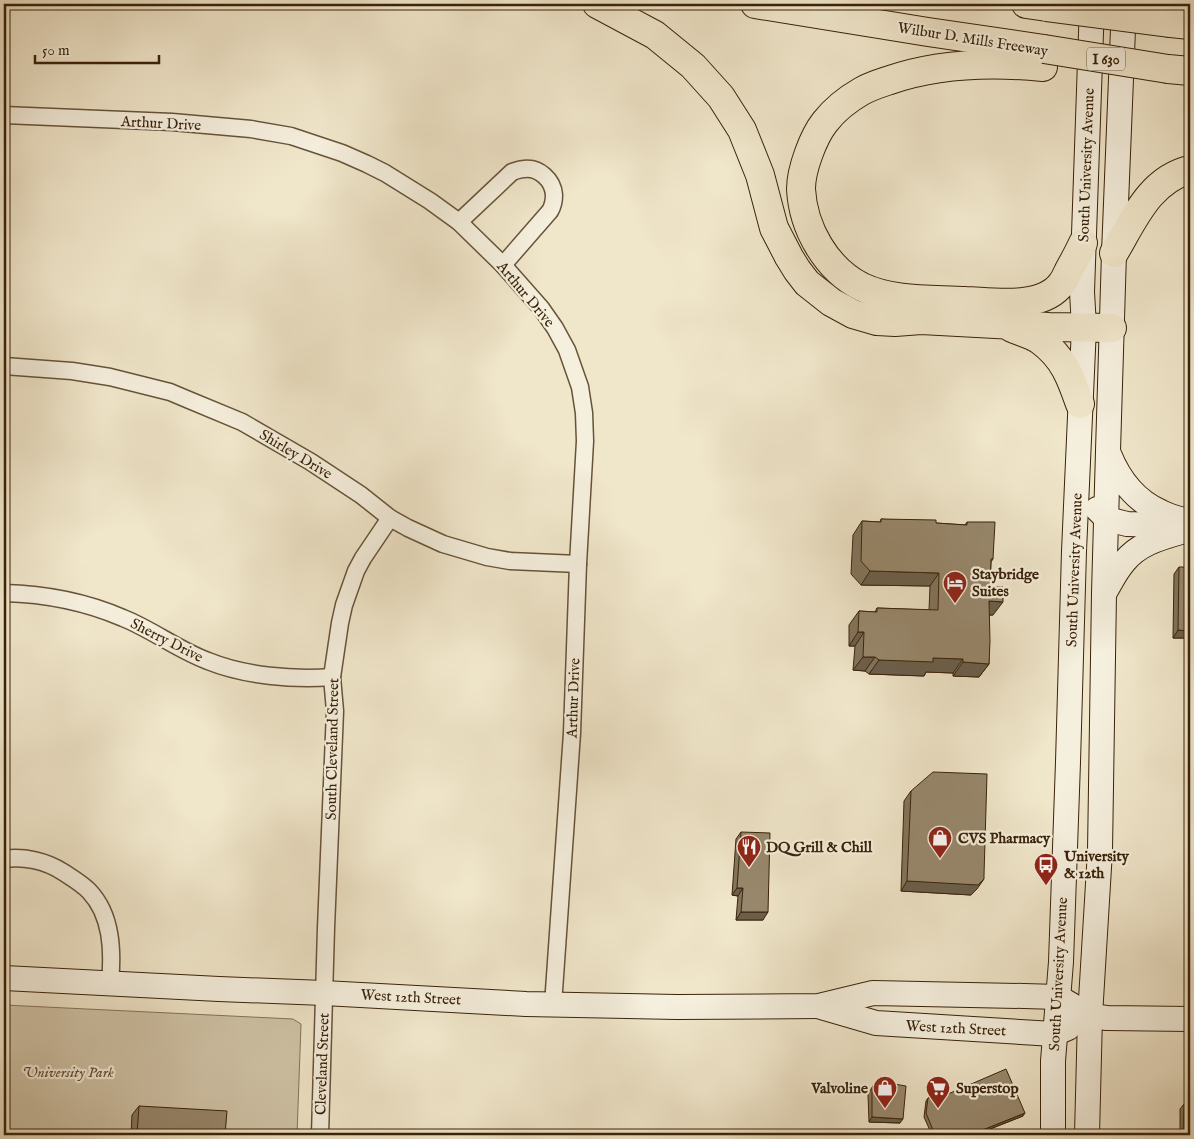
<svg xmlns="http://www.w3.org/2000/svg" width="1194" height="1139" font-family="'IM FELL English',serif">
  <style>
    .green { fill: #d1c5a9; stroke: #857459 }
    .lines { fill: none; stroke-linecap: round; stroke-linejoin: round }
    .street-casing { stroke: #675339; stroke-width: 19 }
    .secondary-casing { stroke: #392209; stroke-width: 26 }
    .highway-casing { stroke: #392209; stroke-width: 30 }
    .street { stroke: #f5efdd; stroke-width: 16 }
    .secondary { stroke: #f5efdd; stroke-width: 24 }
    .highway { stroke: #f0e6ca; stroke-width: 28 }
    .highway-bridge-casing { stroke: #392209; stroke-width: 30; stroke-linecap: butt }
    .highway-bridge { stroke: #f0e6ca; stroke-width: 28 }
    .wall { fill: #83755e; stroke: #392209 }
    .shaded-wall { fill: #6a5f4c; stroke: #392209 }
    .building { fill: #98886d; stroke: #392209 }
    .labels { text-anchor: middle; stroke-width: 4.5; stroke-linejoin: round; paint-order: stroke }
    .shield { fill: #f5efdd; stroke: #716049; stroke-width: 1 }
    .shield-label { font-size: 14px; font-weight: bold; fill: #392209 }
    .street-label { font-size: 15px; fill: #392209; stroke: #f5efdd }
    .poi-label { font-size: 15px; font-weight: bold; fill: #392209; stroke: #f5efdd; text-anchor: start }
    .park-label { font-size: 15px; font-style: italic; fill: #5f4b31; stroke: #f5efdd }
  </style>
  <rect width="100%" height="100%" fill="#f0e6ca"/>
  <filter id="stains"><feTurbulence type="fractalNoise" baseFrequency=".004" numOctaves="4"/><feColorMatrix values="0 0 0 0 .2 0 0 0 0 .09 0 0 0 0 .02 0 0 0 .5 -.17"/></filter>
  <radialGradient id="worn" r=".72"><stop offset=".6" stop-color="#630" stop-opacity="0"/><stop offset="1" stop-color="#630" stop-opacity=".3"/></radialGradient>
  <path class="green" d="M4 1005 293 1019 301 1024 297 1135H4Z"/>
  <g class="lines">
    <defs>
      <g id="street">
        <path d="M4 115 172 122 251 129 291 136 342 153 367 164 385 173 430 201 459 222 503 265 541 308 555 328 567 350 580 387 584 413 585 441 578 564 572 733 553 1005"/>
        <path d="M459 222 512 172C515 171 520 169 524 169 539 167 553 180 554 195 554 201 553 206 550 211L503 265"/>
        <path d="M4 366 72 371 110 377 170 392 189 400 242 422 311 462 361 495 390 518 408 528 443 544 487 557 510 561 578 564"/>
        <path d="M4 593C44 594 86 602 123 618 153 630 178 650 208 661 245 676 293 680 332 677"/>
        <path d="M4 859C24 856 46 861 63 872 72 878 81 883 89 891 112 915 113 951 110 983"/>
        <path d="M320 1135 326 928 335 711 332 677 340 623 344 605 356 571 363 558 390 518"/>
      </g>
      <g id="secondary">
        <path d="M1109 454C1119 479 1136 501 1161 512 1168 516 1176 518 1184 520"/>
        <path d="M1097 509 1107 519 1127 524 1190 526"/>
        <path d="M1105 592C1111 582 1116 571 1124 562 1138 544 1160 538 1181 532"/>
        <path d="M4 978 219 989 324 993 526 1004 677 1007 819 1006 873 993 1024 996 1058 997 1090 1016 1107 1018 1190 1019"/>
        <path d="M821 1007 876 1023 1054 1034 1068 1028"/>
        <path d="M1053 1135V1061L1061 962 1068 762 1074 551 1084 327 1082 292 1092 4"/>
        <path d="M1087 1135 1090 1016 1100 851 1104 593 1108 451 1114 253 1124 4"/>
      </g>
      <g id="highway">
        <path d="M597 4 655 35 693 66 721 97 742 130 760 175 774 228 789 257 797 270 807 283 831 302 853 314 877 321 895 322 921 320 1049 327 1112 328"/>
        <path d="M755 4 928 32 1044 49"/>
        <path d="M1026 4 1047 7"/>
        <path d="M1171 23 1190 25"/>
        <path d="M1043 67C992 62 939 63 890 80 881 83 871 86 862 91 848 99 835 109 825 122 813 137 801 170 801 189 803 228 826 269 862 287 894 302 932 299 966 301 995 302 1043 310 1062 283 1065 279 1067 274 1069 270 1074 261 1079 252 1083 243"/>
        <path d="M1168 69 1190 71"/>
        <path d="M1114 253C1133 221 1150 179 1190 170"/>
        <path d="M1012 328C1021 332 1033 335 1041 341 1064 358 1071 378 1080 404"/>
      </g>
    </defs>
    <use href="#street" class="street-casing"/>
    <use href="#secondary" class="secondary-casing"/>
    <use href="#highway" class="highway-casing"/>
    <use href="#street" class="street"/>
    <use href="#secondary" class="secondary"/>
    <use href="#highway" class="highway"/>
    <defs>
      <g id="highway-bridge">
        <path d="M1047 7 1171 23"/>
        <path d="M1044 49 1168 69"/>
      </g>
    </defs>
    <use href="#highway-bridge" class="highway-bridge-casing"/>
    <use href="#highway-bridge" class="highway-bridge"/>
  </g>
  <g class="wall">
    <path d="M881 519 936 523 965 525 967 522 993 559 991 562 990 587 993 615H989V664L979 677 953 676V673L926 672 924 676 869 674 865 671 853 670 855 646H849V625L859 611 875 612 877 608 929 610 930 586 861 585 851 574 853 535 862 521 880 522Z"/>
    <path d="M1179 567 1190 638H1173L1174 574Z"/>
    <path d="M911 791 977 889 971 895 901 891 904 801Z"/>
    <path d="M741 832 763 920H736L738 896 732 895 736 839Z"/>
    <path d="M874 1084 900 1123 869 1122 868 1095 871 1089Z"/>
    <path d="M948 1094 1023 1116 975 1135H932L924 1117 926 1101 928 1098Z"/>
    <path d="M1184 1104 1190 1135H1180V1109Z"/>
    <path d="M139 1106 225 1135H131L132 1115Z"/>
  </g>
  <g class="shaded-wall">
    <path d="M870 571 939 573 930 586 861 585Z"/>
    <path d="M989 601 1003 602 993 615H979Z"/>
    <path d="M1178 630 1190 631V638H1173Z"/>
    <path d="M858 632H864L855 646H849Z"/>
    <path d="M863 657H875L865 671 853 670Z"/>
    <path d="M933 658 963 659 953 673 926 672 924 676 869 674 879 660Z"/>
    <path d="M963 662 989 664 979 677 953 676Z"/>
    <path d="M984 879 977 889 971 895 901 891 907 881Z"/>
    <path d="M737 888H743L738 896 732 895Z"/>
    <path d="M741 912H768L763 920H736Z"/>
    <path d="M1025 1113 1023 1116 975 1135H970Z"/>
    <path d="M872 1117 903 1119 900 1123 869 1122Z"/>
  </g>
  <g class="building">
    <path d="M881 519 936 520V523L967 525V522H995L993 559H991L990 587H1003V602L989 601 990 641 989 664 963 662V659L933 658V662L879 660 875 657H863L864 632H858L859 611 877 612V608L938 610 939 573 870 571 861 561 862 521 881 522Z"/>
    <path d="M1179 567H1190V631L1178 630Z"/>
    <path d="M933 772 987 774 984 875V879L978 885 907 881 911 791Z"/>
    <path d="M741 832 770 833 768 912H741L743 888H737Z"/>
    <path d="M1006 1069 1025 1113 970 1135H966L965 1133 960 1135H957L954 1133 950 1135H935L926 1113 928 1098 946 1091 948 1094Z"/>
    <path d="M874 1084H894L906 1086 903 1119 872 1117V1090Z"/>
    <path d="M1184 1104H1190V1135H1183Z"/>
    <path d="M139 1106 227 1111 225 1135H137Z"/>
  </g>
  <defs>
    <symbol id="hotel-pin" viewBox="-11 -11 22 30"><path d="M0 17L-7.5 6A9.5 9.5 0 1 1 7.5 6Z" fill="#8f2418" stroke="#f5efdd"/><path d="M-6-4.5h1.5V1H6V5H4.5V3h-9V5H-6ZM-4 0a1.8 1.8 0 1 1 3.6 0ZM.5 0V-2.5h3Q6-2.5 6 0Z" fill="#fff"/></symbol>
    <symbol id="shop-pin" viewBox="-11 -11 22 30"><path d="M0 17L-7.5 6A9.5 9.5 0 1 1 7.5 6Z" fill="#8f2418" stroke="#f5efdd"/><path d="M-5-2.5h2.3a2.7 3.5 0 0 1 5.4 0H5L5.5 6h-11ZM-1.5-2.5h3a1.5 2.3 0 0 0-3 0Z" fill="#fff"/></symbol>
    <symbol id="restaurant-pin" viewBox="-11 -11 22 30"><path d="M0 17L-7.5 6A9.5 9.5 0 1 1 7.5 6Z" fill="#8f2418" stroke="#f5efdd"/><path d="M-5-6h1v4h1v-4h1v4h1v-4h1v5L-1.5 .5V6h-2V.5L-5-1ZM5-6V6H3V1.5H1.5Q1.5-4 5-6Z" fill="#fff"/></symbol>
    <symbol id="bus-pin" viewBox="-11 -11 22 30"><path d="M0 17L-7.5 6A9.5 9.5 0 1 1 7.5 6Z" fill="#8f2418" stroke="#f5efdd"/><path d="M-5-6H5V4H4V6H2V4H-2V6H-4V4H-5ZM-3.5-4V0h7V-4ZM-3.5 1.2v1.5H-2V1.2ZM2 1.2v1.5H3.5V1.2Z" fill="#fff"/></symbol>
    <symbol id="supermarket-pin" viewBox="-11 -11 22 30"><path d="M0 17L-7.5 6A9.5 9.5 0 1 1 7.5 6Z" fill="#8f2418" stroke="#f5efdd"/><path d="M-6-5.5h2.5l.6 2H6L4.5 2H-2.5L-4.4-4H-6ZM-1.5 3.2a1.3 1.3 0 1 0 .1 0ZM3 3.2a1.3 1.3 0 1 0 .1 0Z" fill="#fff"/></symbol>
  </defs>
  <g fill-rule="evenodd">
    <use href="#hotel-pin" x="941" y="569" width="28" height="38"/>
    <use href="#shop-pin" x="926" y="824" width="28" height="38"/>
    <use href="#restaurant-pin" x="735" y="833" width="28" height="38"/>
    <use href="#bus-pin" x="1032" y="851" width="28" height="38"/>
    <use href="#shop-pin" x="871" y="1074" width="28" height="38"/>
    <use href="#supermarket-pin" x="924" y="1074" width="28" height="38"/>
  </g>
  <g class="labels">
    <rect class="shield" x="1087" y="47.5" width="38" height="23" rx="4"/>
    <g class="shield-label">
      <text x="1106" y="64">I 630</text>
    </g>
    <g class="street-label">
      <text transform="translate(973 39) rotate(9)" y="5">Wilbur D. Mills Freeway</text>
      <text transform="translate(161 123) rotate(3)" y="5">Arthur Drive</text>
      <text transform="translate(1086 165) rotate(-88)" y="5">South University Avenue</text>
      <text transform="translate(526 294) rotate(50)" y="5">Arthur Drive</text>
      <text transform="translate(296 454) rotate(31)" y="5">Shirley Drive</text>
      <text transform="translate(1074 570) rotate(-88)" y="5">South University Avenue</text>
      <text transform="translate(167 640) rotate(27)" y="5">Sherry Drive</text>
      <text transform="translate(573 698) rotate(-88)" y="5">Arthur Drive</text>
      <text transform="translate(332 749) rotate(-89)" y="5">South Cleveland Street</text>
      <text transform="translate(1058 974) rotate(-87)" y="5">South University Avenue</text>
      <text transform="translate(411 997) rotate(3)" y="5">West 12th Street</text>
      <text transform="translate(956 1028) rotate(3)" y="5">West 12th Street</text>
      <text transform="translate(322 1064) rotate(-88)" y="5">Cleveland Street</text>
    </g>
    <g class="poi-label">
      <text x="972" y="579">Staybridge<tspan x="972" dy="17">Suites</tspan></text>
      <text x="958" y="843">CVS Pharmacy</text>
      <text x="766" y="852">DQ Grill &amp; Chill</text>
      <text x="1064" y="861">University<tspan x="1064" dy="17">&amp; 12th</tspan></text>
      <text x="868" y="1093" text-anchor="end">Valvoline</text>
      <text x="956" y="1093">Superstop</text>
    </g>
    <g class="park-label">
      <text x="68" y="1077">University Park</text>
    </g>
  </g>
  <rect width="1194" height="1139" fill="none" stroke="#f0e6ca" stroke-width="20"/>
  <rect x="5" y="5" width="1184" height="1129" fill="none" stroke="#392209" stroke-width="2.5"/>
  <rect x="10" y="10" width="1174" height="1119" fill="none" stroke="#392209"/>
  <path d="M35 55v8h124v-8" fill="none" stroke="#392209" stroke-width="2.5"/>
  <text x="42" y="55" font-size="15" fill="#392209" stroke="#f5efdd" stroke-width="4" paint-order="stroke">50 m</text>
  <rect width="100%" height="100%" filter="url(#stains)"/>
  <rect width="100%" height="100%" fill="url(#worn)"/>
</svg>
